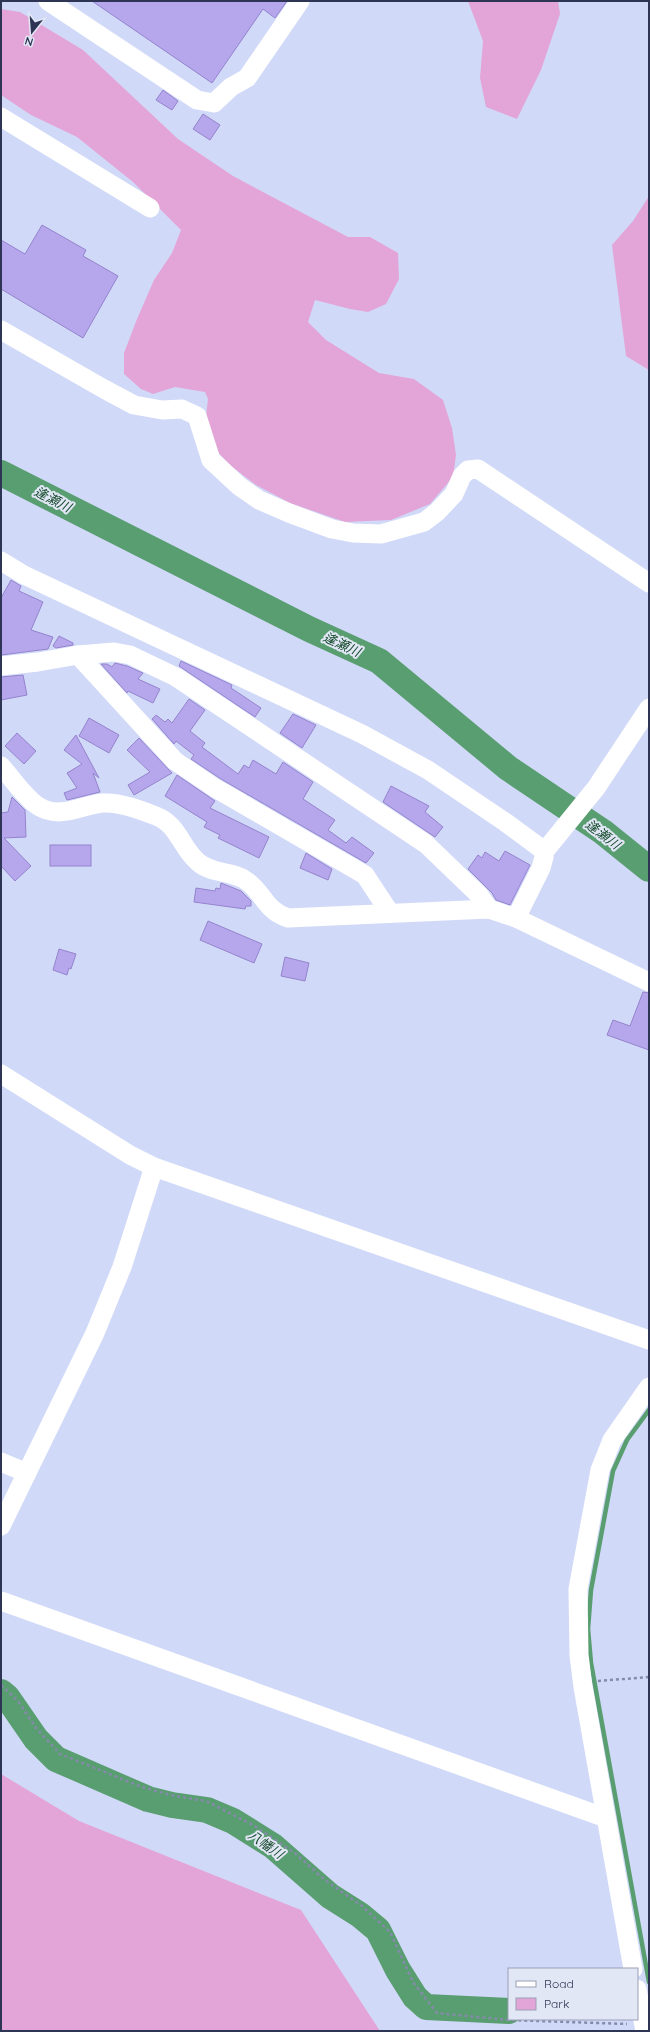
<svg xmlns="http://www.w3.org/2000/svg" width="650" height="2032" font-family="Quicksand,'Noto Sans JP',sans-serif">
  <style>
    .green { fill: #e3a5d7 }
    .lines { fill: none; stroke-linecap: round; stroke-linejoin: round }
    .stream { stroke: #599e70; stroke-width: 4.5 }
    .river { stroke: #599e70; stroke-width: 26 }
    .building { fill: #b6a7ed; stroke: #9483cd }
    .path { stroke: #848baa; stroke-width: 2.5; stroke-dasharray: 3 3; stroke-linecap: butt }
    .minor { stroke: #fff; stroke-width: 19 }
    .labels { text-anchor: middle; stroke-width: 4; stroke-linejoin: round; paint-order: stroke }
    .water-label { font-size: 13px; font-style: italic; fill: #14492a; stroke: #e2e7f6 }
  </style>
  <rect width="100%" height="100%" fill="#d1d9f8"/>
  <g class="green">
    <path d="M468 1H558L560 14 541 70 517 119 486 107 480 78 483 41Z"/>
    <path d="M1 9 20 12 83 50 178 139 233 176 348 237H370L398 253 399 279 386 304 368 312 350 309 315 300 308 322 326 340 379 373 414 379 443 400 452 428 456 455 453 477 430 504 391 520 345 522 290 503 256 485 231 466 212 446 205 425 208 399 205 392 175 387 153 394 141 389 124 374V353L137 319 154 280 172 253 181 230 133 182 77 137 31 115 1 95Z"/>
    <path d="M649 196V370L626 356 612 245 633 221Z"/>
    <path d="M1 1774 79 1821 301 1910 380 2031H1Z"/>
  </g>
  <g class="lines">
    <path class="stream" d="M649 1410 627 1440 613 1471 591 1590 588 1629 591 1663 649 1982"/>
    <g class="river">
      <path d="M1 473 309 629 379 661 508 768 603 832 649 869"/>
      <path d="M1 1692 7 1697 36 1739 56 1759 148 1799 172 1805 207 1810 233 1821 273 1846 330 1896 360 1915 378 1930 398 1970 415 1997 426 2007 509 2011"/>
    </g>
  </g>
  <g class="building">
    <path d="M92 1H287L275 18 263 9 212 83Z"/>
    <path d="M163 90 178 101 172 110 156 100Z"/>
    <path d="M203 114 220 125 210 140 193 129Z"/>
    <path d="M42 225 86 250 83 256 118 276 83 338 1 289V240L25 254Z"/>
    <path d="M11 580 21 586 19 591 43 602 31 630 53 637 48 649 1 655V598Z"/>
    <path d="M59 636 73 643V645L56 648 53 646Z"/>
    <path d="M181 661 232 685 231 688 261 708 255 717 179 666Z"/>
    <path d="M115 663 127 666 143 673 138 679 160 689 153 703 128 691 127 693 101 664H107L112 667Z"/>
    <path d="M23 675 27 695 1 700V677Z"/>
    <path d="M189 699 205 710 190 731 205 743 202 747 238 774 244 765 249 768 253 760 276 774 283 762 313 782 303 799 335 820 328 830 346 843 352 837 374 853 366 863 221 779 191 759 194 755 176 741 174 744 152 719 156 715 165 722 168 719 172 723Z"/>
    <path d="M293 714 316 725 302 748 280 733Z"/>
    <path d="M89 718 119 735 109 753 79 736Z"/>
    <path d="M17 733 36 751 24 764 5 746Z"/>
    <path d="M76 735 99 778 93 773 100 792 67 800 64 793 77 788 67 773 82 764 64 750Z"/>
    <path d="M139 738 172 773 134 795 128 785 150 772 127 750Z"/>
    <path d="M177 775 215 801 210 808 269 837 259 858 218 838 220 835 204 827 207 822 165 796Z"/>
    <path d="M391 786 429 806 425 812 443 827 435 837 383 802Z"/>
    <path d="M12 797 25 810 26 837 4 838 31 866 15 881 1 866V813L8 812Z"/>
    <rect x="50" y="845" width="41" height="21"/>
    <path d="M505 851 530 865 510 905 496 900 492 893 468 869 478 855 482 858 485 852 499 861Z"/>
    <path d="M306 853 332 869 328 880 300 868Z"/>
    <path d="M221 883 241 891 251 901V906H246L245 909 194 902 196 888 215 891 216 888 220 889Z"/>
    <path d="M208 921 262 944 254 963 200 940Z"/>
    <path d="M59 949 76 954 71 969 69 968 67 975 53 970Z"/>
    <path d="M285 957 309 963 305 981 281 976Z"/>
    <path d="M643 992 649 993V1050L607 1035 613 1020 630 1026Z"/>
  </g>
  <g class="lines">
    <g class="path">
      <path d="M598 1681 649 1677"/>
      <path d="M1 1685 18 1701 36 1728 60 1754 139 1786 170 1795 206 1801 253 1825 296 1854 325 1880 362 1906 390 1932 413 1982 437 2013 508 2020 627 2024"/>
    </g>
    <g class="minor">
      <path d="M48 1 197 100 214 103 231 87 247 78 300 1"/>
      <path d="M1 117 150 208"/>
      <path d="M1 330 104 389 134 405 162 410 182 409 197 416 211 460 239 486 259 500 289 513 332 529 353 533 381 534 424 522 437 512 454 494 462 476 468 470 478 469 649 583"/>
      <path d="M1 561 24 575 362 734 428 770 505 822 539 847 544 852V857L541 868 516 918"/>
      <path d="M78 655 175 761 215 788 365 875 390 913"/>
      <path d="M1 666 38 662 78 655 114 652 130 655 176 677 426 844 479 895 489 909"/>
      <path d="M1 766C11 777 25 798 38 806 60 820 81 805 103 803 120 802 141 810 156 816 179 825 181 848 198 862 212 875 234 870 248 882 265 895 265 910 288 918L489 909 516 918 649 982"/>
      <path d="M544 852 596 788 649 708"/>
      <path d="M1 1074 130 1155 154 1167 649 1340"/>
      <path d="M1 1462 27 1473"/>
      <path d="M1 1526 95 1333 122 1267 154 1167"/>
      <path d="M1 1601 606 1818"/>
      <path d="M633 1969 583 1687 579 1655 578 1589 600 1470 612 1440 649 1387"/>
      <path d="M637 1989 645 2031"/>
    </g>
  </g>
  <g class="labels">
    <g class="water-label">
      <text transform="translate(53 499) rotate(27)" y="5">逢瀬川</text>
      <text transform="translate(342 644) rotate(25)" y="5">逢瀬川</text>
      <text transform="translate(603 834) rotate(37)" y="5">逢瀬川</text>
      <text transform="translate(266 1844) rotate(35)" y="5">八幡川</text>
    </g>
  </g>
  <rect width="650" height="2032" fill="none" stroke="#2e3453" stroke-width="4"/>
  <rect x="508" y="1968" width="130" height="52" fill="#e2e7f6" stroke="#9a9fb5"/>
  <rect x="516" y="1981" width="20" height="6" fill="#ffffff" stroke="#9a9fb5"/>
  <text x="544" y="1988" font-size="12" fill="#2e3453">Road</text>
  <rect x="516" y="1998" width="20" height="12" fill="#e3a5d7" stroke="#9a9fb5"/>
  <text x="544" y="2008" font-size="12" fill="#2e3453">Park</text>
  <g transform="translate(32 32) rotate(197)" stroke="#e2e7f6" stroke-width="3" paint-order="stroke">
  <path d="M0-3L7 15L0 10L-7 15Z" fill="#2e3453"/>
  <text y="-6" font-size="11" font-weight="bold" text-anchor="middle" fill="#2e3453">N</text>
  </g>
</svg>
